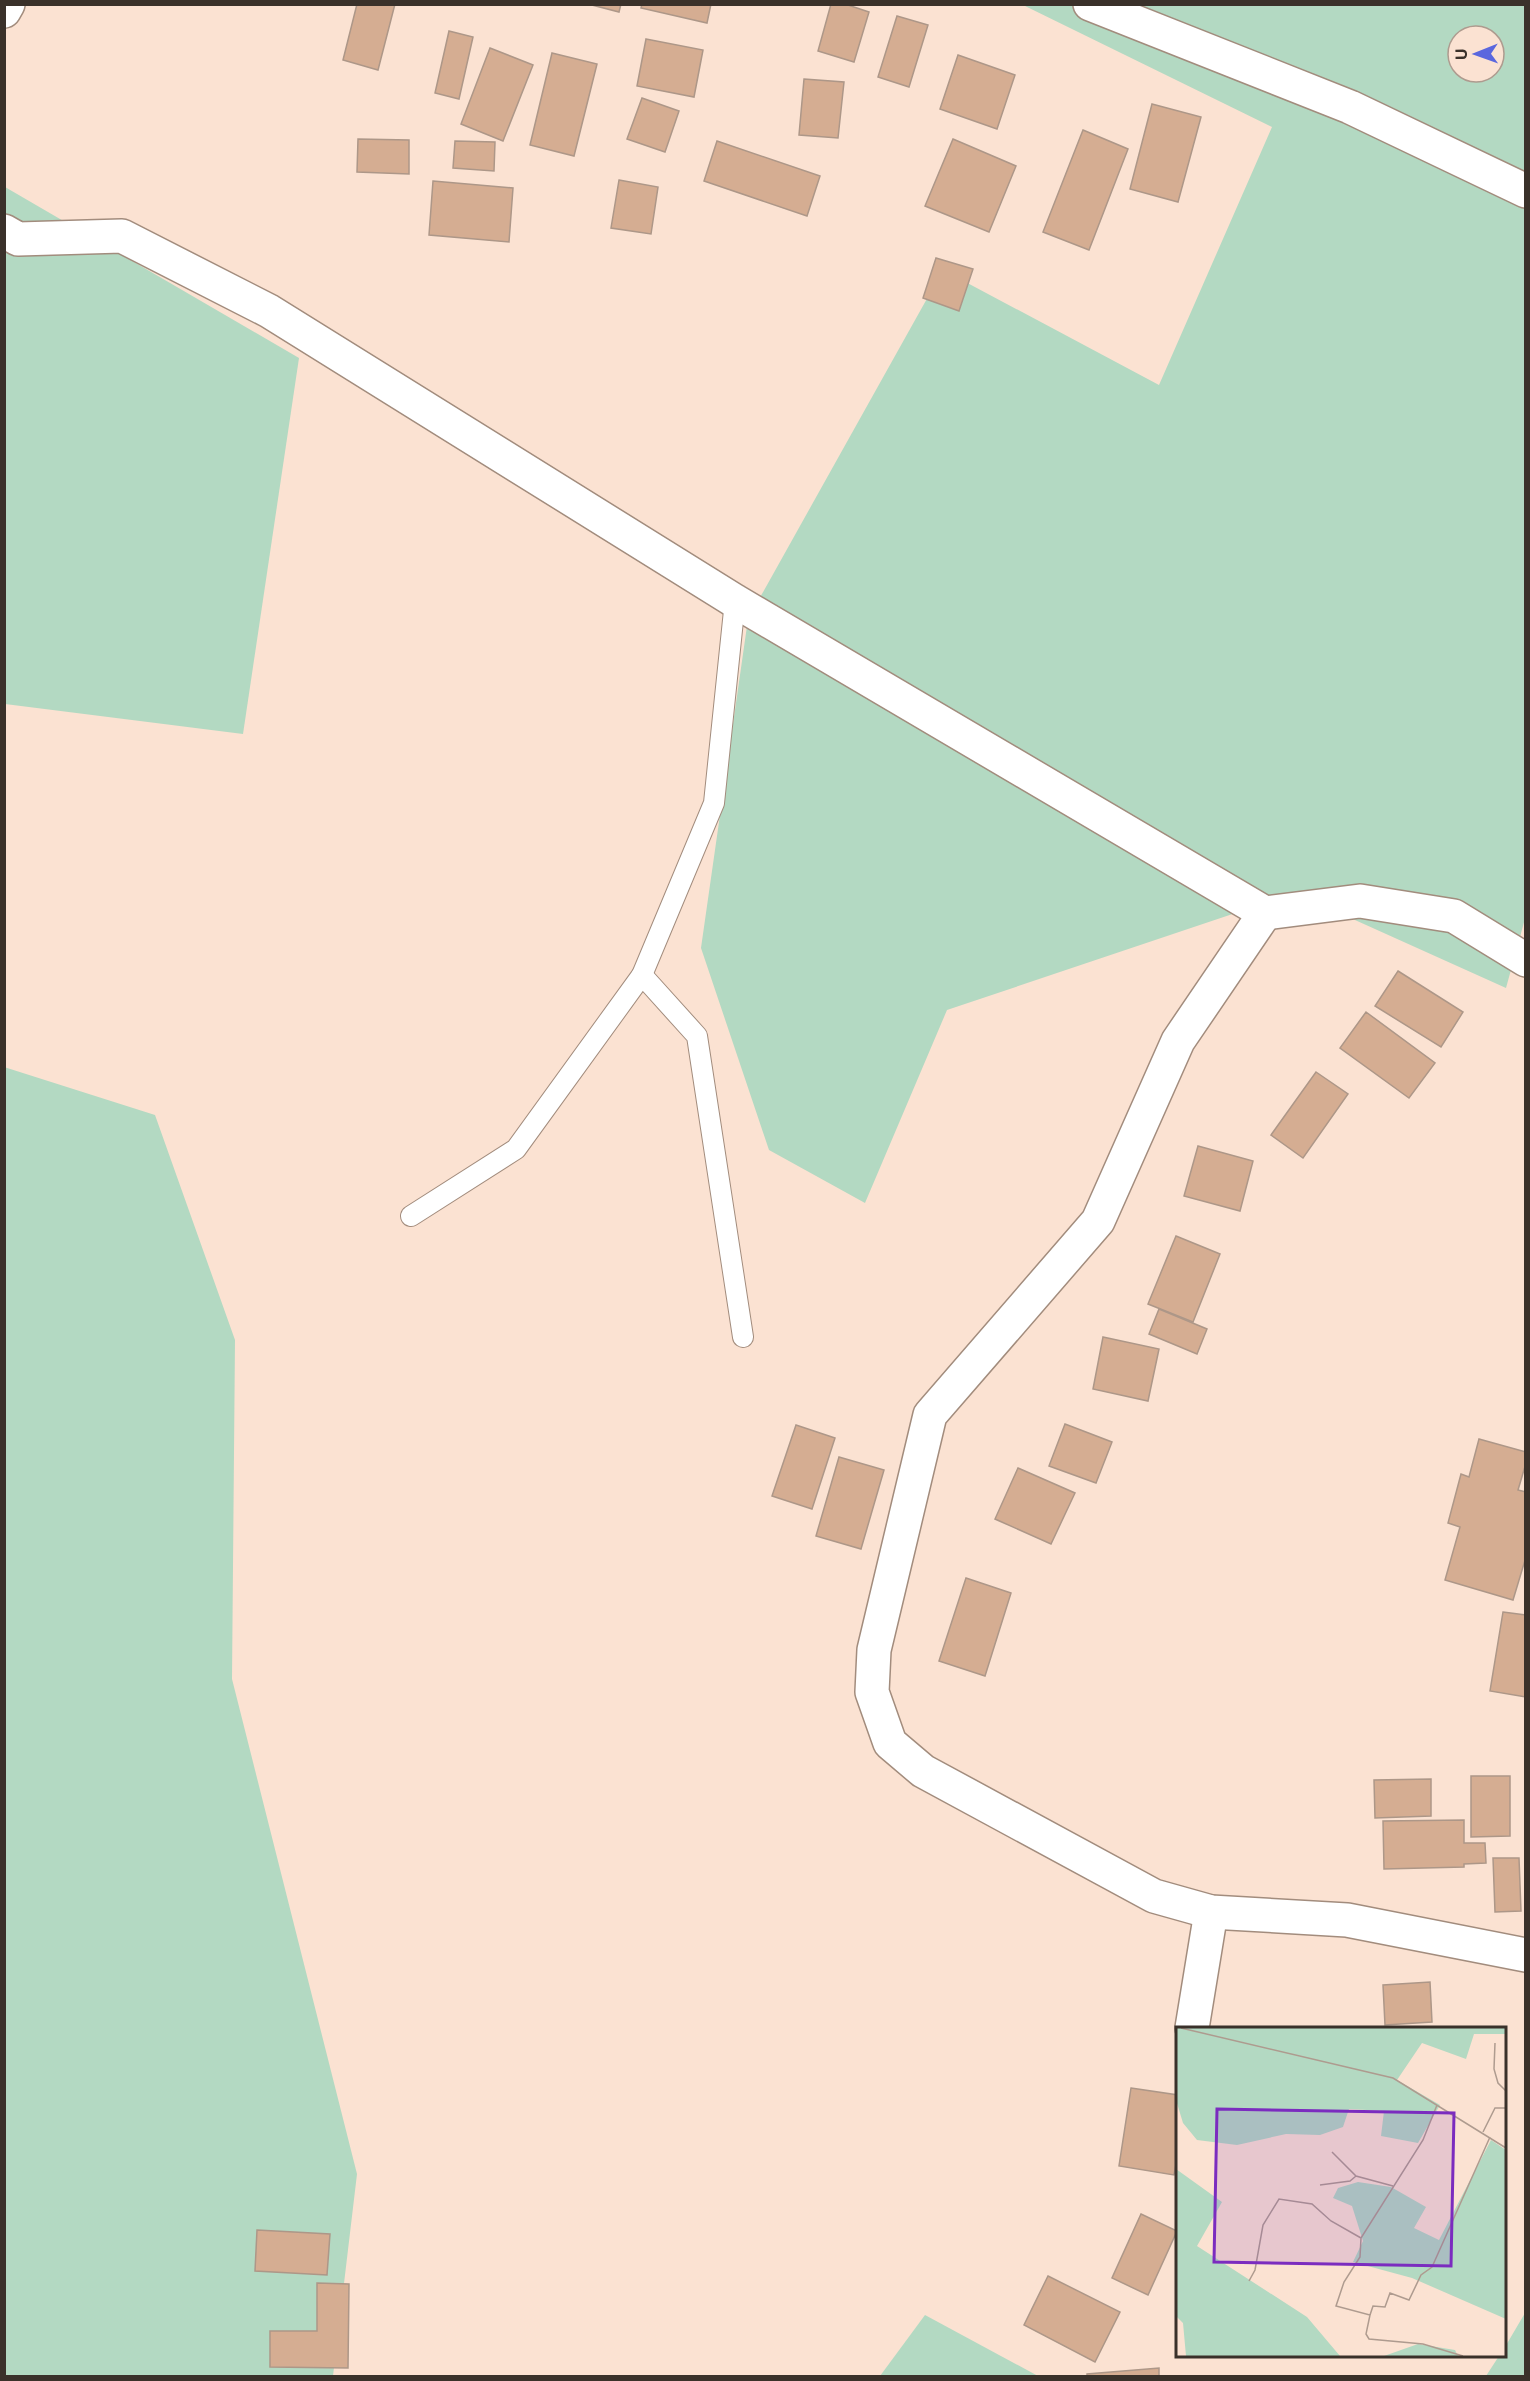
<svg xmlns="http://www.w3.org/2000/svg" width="1530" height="2381" font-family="'Open Sans',sans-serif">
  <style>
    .green { fill: #b3d9c2; fill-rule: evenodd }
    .building { fill: #d5ad92; stroke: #ad9788; stroke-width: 1.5 }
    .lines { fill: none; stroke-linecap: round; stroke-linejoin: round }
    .lane-casing { stroke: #a28c7d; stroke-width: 22 }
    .street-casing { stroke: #a28c7d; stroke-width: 36 }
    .primary-casing { stroke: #a28c7d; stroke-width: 36 }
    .lane { stroke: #fff; stroke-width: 20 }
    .street { stroke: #fff; stroke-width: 33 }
    .primary { stroke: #fff; stroke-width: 33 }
    .inset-road { fill: none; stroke: #ae9b8f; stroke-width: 1.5 }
    .view { fill: #7b2cbf; fill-opacity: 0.15; stroke: #7b2cbf; stroke-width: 3 }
    .inset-edge { fill: none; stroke: #3a312a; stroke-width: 3 }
  </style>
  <rect width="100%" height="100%" fill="#fbe2d2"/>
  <g class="green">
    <path d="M1023 5H1525L1526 915 1506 988 1295 893 947 1010 865 1203 769 1150 701 948 748 619 943 270 1159 385 1272 127ZM1458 36H1494V72H1458Z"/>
    <path d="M5 187 299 358 243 734 5 704Z"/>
    <path d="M4 1067 155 1115 235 1340 232 1679 357 2174 333 2376H5Z"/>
    <path d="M1525 2313V2376H1486L1499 2356H1504L1505 2347Z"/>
    <path d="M925 2315 1038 2376H880Z"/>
  </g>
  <g class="building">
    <path d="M357 4H395L378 70 343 60Z"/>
    <path d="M588 4H621L619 12Z"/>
    <path d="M642 4H711L707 23 641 8Z"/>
    <path d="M831 4H845L869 12 854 62 818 51Z"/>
    <path d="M897 16 928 25 909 87 878 77Z"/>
    <path d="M449 31 473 37 459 99 435 93Z"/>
    <path d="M646 39 703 50 694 97 637 86Z"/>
    <path d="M490 48 533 65 503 141 461 124Z"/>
    <path d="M552 53 597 64 574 156 530 145Z"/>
    <path d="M958 55 1015 75 997 129 940 109Z"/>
    <path d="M804 79 844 82 838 138 799 135Z"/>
    <path d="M642 98 679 111 665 152 627 139Z"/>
    <path d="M1152 104 1201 117 1178 202 1130 189Z"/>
    <path d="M1083 130 1128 149 1089 250 1043 232Z"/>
    <path d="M358 139 409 140V174L357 172Z"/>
    <path d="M953 139 1016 166 989 232 925 206Z"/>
    <path d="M455 141 495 142 494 171 453 168Z"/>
    <path d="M717 141 820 176 807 216 704 181Z"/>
    <path d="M619 180 658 187 651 234 611 228Z"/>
    <path d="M433 181 513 188 509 242 429 235Z"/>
    <path d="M936 258 973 269 959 311 923 298Z"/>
    <path d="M1398 971 1463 1012 1441 1047 1375 1006Z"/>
    <path d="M1366 1012 1435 1063 1409 1098 1340 1048Z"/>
    <path d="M1316 1072 1348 1094 1303 1158 1271 1135Z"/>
    <path d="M1198 1146 1253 1161 1240 1211 1184 1196Z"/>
    <path d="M1176 1236 1220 1254 1193 1322 1148 1304Z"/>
    <path d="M1159 1309 1207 1329 1197 1354 1149 1334Z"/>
    <path d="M1103 1337 1159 1349 1148 1401 1093 1389Z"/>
    <path d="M1065 1424 1112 1442 1096 1483 1049 1466Z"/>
    <path d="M796 1425 835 1438 812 1509 772 1496Z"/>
    <path d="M1479 1439 1526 1452V1463L1518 1490 1526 1492V1557L1513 1600 1445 1580 1460 1527 1448 1523 1461 1474 1469 1477Z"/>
    <path d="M839 1457 884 1470 861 1549 816 1536Z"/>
    <path d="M1018 1468 1075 1493 1051 1544 995 1519Z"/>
    <path d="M966 1578 1011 1593 985 1676 939 1661Z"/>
    <path d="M1503 1612 1526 1615V1697L1490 1691Z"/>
    <path d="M1471 1776H1510V1836L1471 1837Z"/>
    <path d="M1431 1779V1816L1375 1818 1374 1780Z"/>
    <path d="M1464 1820V1843H1485L1486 1863 1464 1864V1867L1384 1869 1383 1821Z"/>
    <path d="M1493 1858H1519L1521 1911 1495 1912Z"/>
    <path d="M1430 1982 1432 2022 1385 2025 1383 1985Z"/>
    <path d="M1131 2088 1178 2095V2154L1174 2175 1119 2166Z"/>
    <path d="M1141 2214 1177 2231 1148 2295 1112 2278Z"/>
    <path d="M257 2230 330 2234 327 2275 255 2271Z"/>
    <path d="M1048 2276 1120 2312 1095 2362 1024 2325Z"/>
    <path d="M317 2283 349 2284 348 2368 270 2367V2331H317Z"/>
    <path d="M1159 2368V2376H1087V2374Z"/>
  </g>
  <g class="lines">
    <defs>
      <g id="lane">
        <path d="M642 975 697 1036 743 1337"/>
        <path d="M411 1216 516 1149 642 975 714 803 735 601"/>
      </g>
      <g id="street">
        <path d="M1090 4 1350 107 1526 191"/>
        <path d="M4 231 18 239 122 236 269 311 735 601 1265 913 1360 901 1454 916 1526 960"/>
        <path d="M1265 913 1178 1041 1098 1221 930 1415 874 1650 872 1692 890 1743 923 1771 1154 1896 1211 1912 1347 1920 1526 1955"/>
        <path d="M1192 2028 1211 1912"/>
      </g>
      <path id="primary" d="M4 11 8 4"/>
    </defs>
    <use href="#lane" class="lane-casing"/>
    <use href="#street" class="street-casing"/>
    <use href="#primary" class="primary-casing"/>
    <use href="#lane" class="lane"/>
    <use href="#street" class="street"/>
    <use href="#primary" class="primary"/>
  </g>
  <g transform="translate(1176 2027)">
    <rect width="330" height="330" fill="#fbe2d2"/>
    <path d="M0 1H330V7H298L290 32 246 16 221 53 264 78 242 116 205 109 208 84 173 82 167 100 144 108 110 107 61 118 21 113 7 96 0 73ZM315 113 330 123V292L236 251 177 235 187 214 176 179 157 171 162 161 182 155 215 160 250 180 238 201 263 213ZM0 142 46 175 21 219 131 290 164 329H10L7 296 0 289ZM242 317 279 323 282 329H208Z" fill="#b3d9c2"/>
    <path class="inset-road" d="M5 1 217 51 330 121M319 16 318 42 322 56 330 64M261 78 247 113 185 211 184 230 168 255 160 279 194 288 190 307 193 312 247 317 287 329M307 105 319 81H330M156 125 180 149 217 159M144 158 174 154 180 149M73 254 79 243 87 198 103 172 136 177 155 194 185 211M194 288 197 279 209 280 214 266 233 273 245 248 256 240 314 110"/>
    <path class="view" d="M41 82 278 86 275 239 38 235Z"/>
    <rect width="330" height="330" class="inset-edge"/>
  </g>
  <rect width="1530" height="2381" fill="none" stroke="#3a312a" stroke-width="12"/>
  <g transform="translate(1476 54) rotate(269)"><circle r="28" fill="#fbe2d2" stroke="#ae9b8f" stroke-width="1.5"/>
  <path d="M0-4.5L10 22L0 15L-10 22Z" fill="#5a67de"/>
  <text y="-9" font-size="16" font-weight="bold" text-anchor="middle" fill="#3a312a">U</text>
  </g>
</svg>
